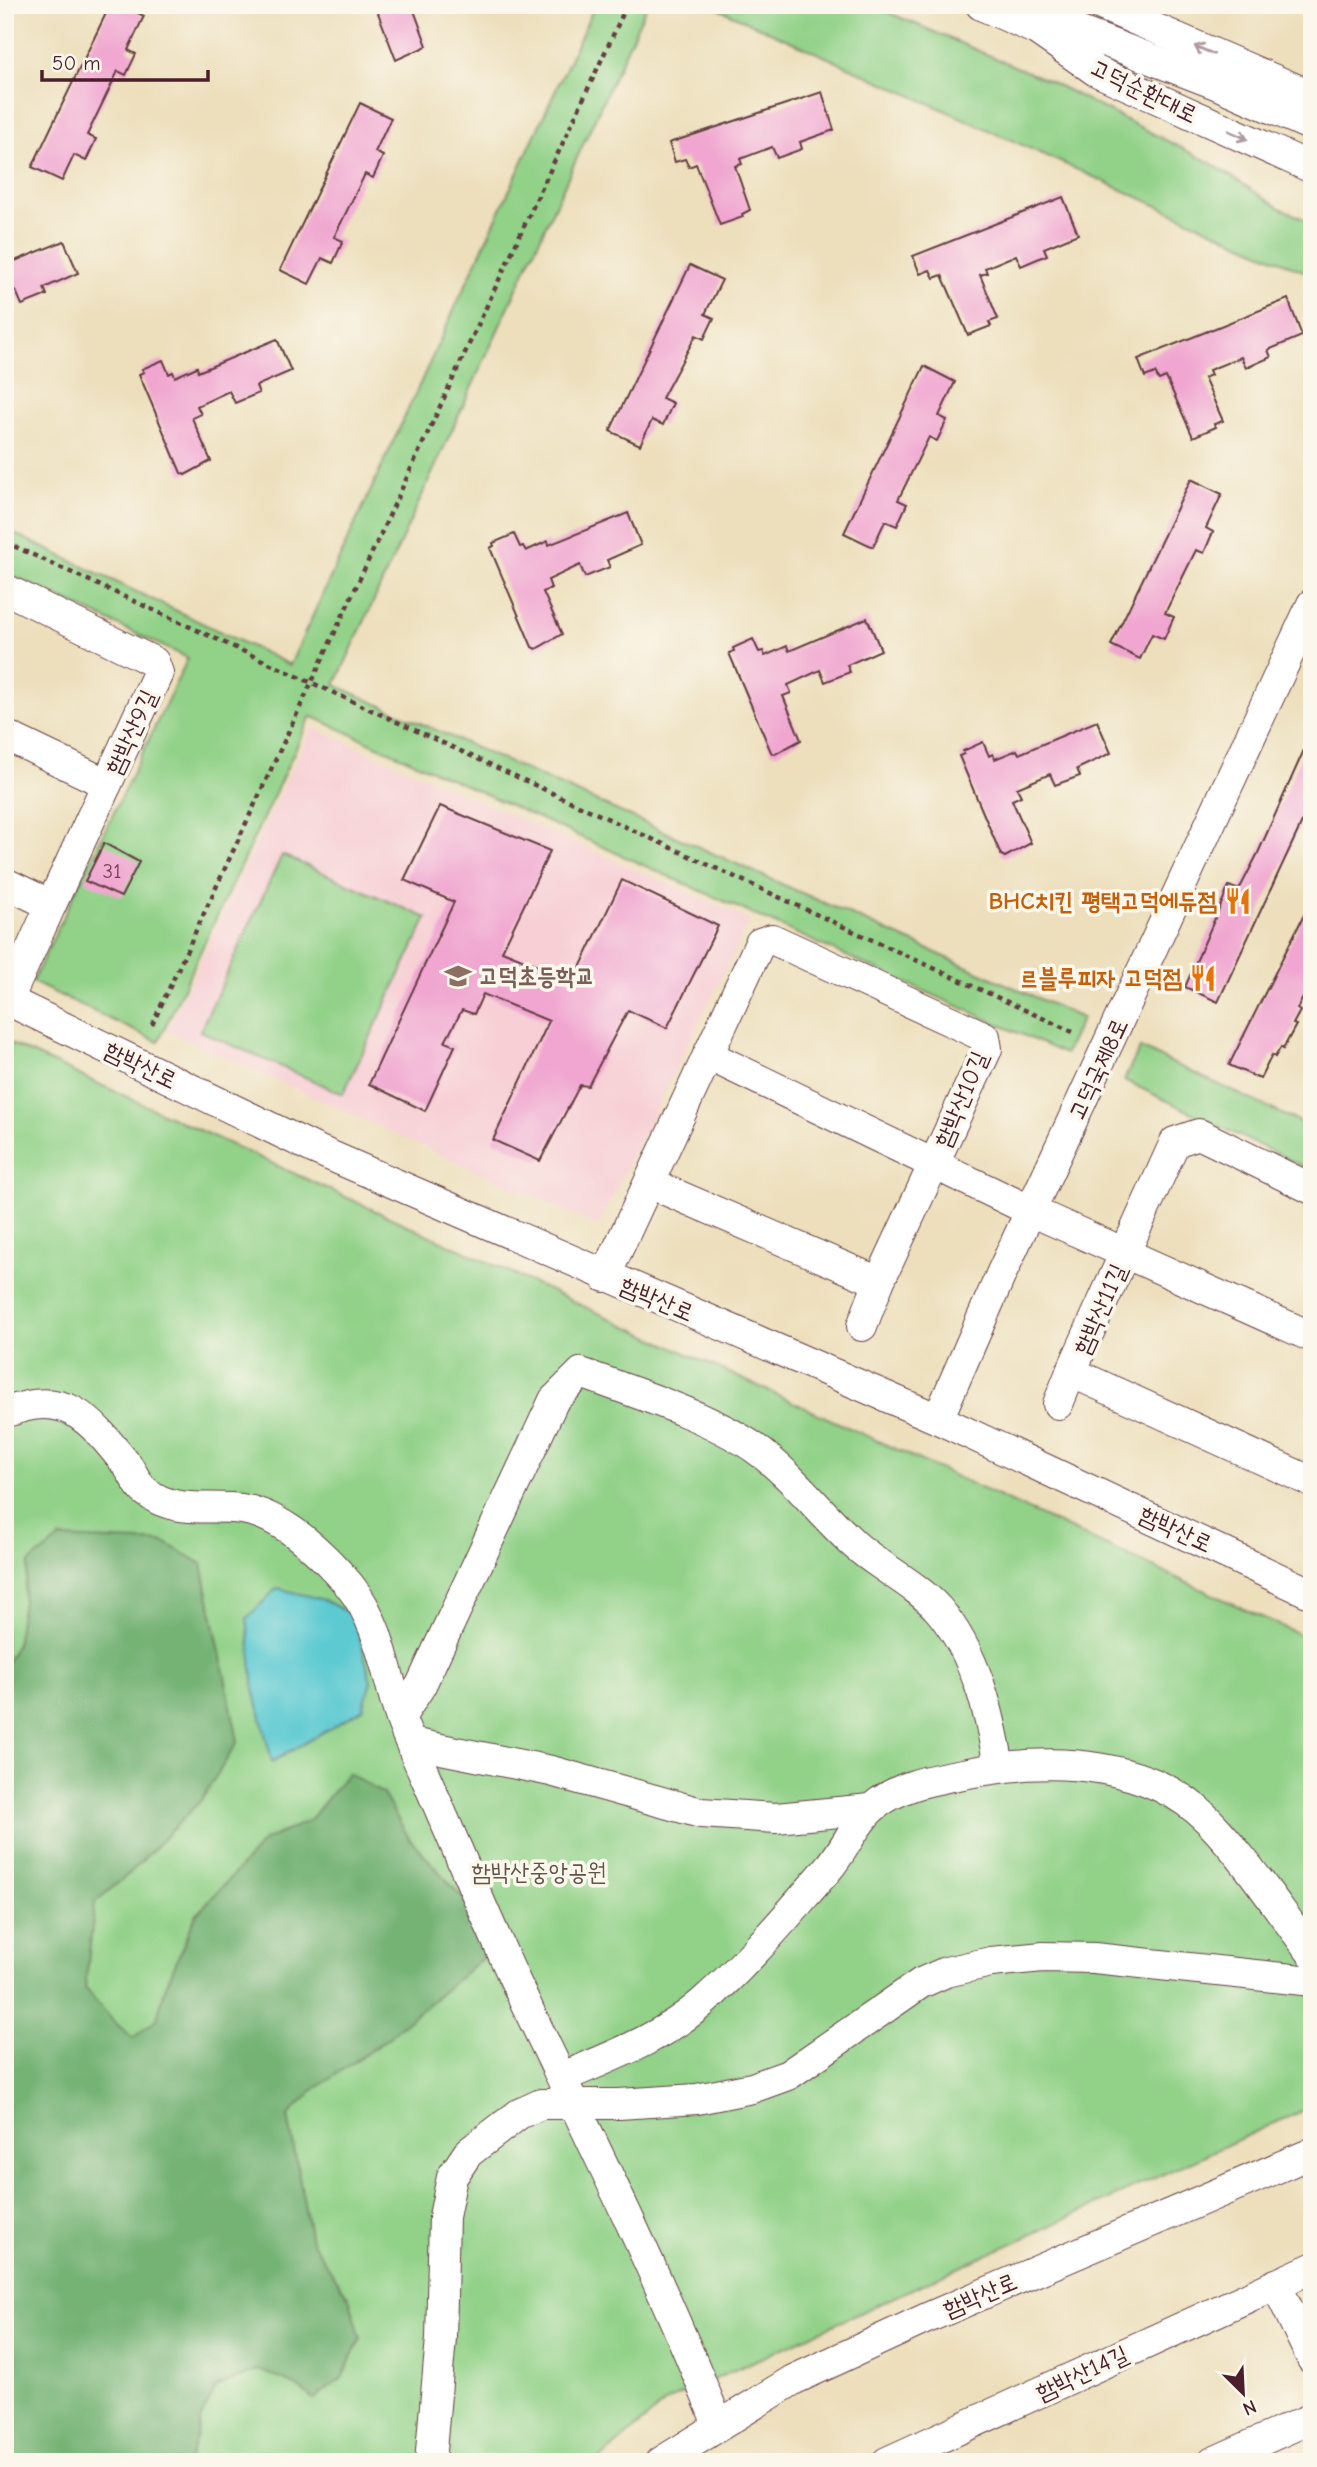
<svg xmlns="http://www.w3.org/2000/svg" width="1317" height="2467" font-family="'Comic Neue','Poor Story',sans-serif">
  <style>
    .built { fill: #f7cfd5 }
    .green { fill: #91d188; stroke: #6e785a; stroke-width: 2 }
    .forest { fill: #74b374; stroke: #5f6950; stroke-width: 2 }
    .water { fill: #5dcad2; stroke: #54747e; stroke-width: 2 }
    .building { fill: #f0a6d0 }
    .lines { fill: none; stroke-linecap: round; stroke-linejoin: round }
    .minor-casing { stroke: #623c41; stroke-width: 32 }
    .path { stroke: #623c41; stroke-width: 4.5; stroke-dasharray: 5 5; stroke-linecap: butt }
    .minor { stroke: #fff; stroke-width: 30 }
    .oneway { stroke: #ae9aa0 }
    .labels { text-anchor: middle; stroke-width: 7; stroke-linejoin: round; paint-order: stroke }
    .number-label { font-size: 21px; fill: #744154 }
    .street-label { font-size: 24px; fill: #4a1f2b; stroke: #fbf7ec }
    .food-label { font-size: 24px; font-weight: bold; fill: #c56008; stroke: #fbf7ec; text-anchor: end }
    .education-label { font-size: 24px; font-weight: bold; fill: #785e54; stroke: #fbf7ec; text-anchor: start }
    .park-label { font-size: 24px; fill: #5f5447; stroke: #fbf7ec }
  </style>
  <rect width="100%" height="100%" fill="#fbf7ec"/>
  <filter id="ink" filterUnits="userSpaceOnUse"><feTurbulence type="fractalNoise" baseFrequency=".0143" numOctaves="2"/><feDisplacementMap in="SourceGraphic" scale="14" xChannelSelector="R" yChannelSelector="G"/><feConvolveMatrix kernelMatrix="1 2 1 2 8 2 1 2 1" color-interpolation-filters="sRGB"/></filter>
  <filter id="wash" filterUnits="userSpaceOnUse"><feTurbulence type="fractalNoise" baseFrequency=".00686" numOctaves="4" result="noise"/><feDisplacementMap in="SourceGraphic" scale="28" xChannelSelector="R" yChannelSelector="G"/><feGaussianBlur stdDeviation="1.57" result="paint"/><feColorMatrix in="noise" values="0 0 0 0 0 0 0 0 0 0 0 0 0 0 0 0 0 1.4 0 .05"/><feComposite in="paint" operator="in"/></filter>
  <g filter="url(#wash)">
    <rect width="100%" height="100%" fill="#eddfbc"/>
    <path class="built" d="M312 727 750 920 598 1226 167 1031Z"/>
    <g class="green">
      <path d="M595 5H647L335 685 1082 1018 1065 1054 311 716 158 1042 32 982 188 658 5 572V529L290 665Z"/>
      <path d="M710 5H871L1049 81 1211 163 1278 207 1312 223V275Z"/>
      <path d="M282 855 427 918 343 1094 200 1031Z"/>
      <path d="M5 1041 1312 1640V2106L667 2401 597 2462H5Z"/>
      <path d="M1140 1048 1312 1128V1171L1124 1080Z"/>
    </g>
    <path class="forest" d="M60 1538 164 1542 202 1564 238 1741 202 1799 131 1872 95 1902 85 1988 113 2021 133 2038 157 2019 165 1988 196 1915 265 1840 310 1820 348 1773 383 1794 409 1838 485 1923 487 1954 384 2041 311 2092 288 2116 311 2241 349 2298 361 2338 342 2378 314 2399 291 2383 259 2370 216 2387 203 2414 189 2462H5V1665L16 1645 29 1563Z"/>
    <path class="water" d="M277 1588 324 1600 354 1616 371 1681 363 1709 272 1762 254 1689 247 1618Z"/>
    <g id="blocks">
      <g class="building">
        <path d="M110 5H122L144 16 128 50 136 54 126 75 118 71 87 135 96 139 86 161 74 155 62 181 32 167Z"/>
        <path d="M375 5H412L427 46 396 60Z"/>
        <path d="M822 92 834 130 800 142 802 149 777 158 772 147 740 159 742 164 735 166 750 210 742 214 743 217 720 225 696 164 689 167 685 159 675 162 669 143Z"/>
        <path d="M360 103 391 118 375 152 383 156 373 178 365 174 334 237 343 241 333 263 322 258 309 284 280 270Z"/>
        <path d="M1063 197 1078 234 1044 248 1047 255 1021 266 1016 255 985 268 987 273 980 275 998 319 989 322 991 326 968 335 942 275 934 278 930 270 920 274 913 256Z"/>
        <path d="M64 241 78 273 44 288 47 295 22 305 16 291 5 296V265Z"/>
        <path d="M690 265 722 280 705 314 714 318 704 339 696 335 662 398 673 403 663 425 652 420 640 445 610 431Z"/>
        <path d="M1288 299 1302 336 1268 350 1271 357 1246 368 1241 357 1209 370 1211 375 1204 378 1223 421 1214 424 1216 427 1193 437 1166 377 1159 380 1155 373 1145 377 1138 359Z"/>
        <path d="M277 339 291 371 256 386 259 393 235 403 229 391 197 406 201 414 192 418 211 461 185 475 181 473 139 374 144 372 142 369 163 360 169 374 173 372 175 377 197 367 198 372Z"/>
        <path d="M924 366 955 382 939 416 947 420 937 441 929 437 898 500 907 504 897 526 885 521 873 547 844 533Z"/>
        <path d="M1191 479 1222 494 1206 528 1213 532 1204 553 1196 550 1165 613 1174 617 1164 639 1152 634 1140 659 1111 645Z"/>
        <path d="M628 513 641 545 607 560 610 567 585 577 580 565 548 580 551 588 543 592 562 634 536 649 532 647 490 548 494 546 493 543 514 534 520 547 523 546 526 551 548 541 549 545Z"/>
        <path d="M867 618 881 650 847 665 850 672 825 682 820 670 788 685 791 693 783 696 801 740 775 754 771 752 729 653 734 651 733 648 753 639 759 652 763 651 765 656 787 646 789 651Z"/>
        <path d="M1097 721 1111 753 1077 769 1080 776 1055 785 1050 774 1017 788 1021 796 1012 800 1031 843 1005 857 1001 855 959 756 964 754 963 751 983 742 989 756 993 754 995 759 1017 750 1019 754Z"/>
        <path d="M1312 732V801L1218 1002 1185 987 1229 886 1239 890 1258 853Z"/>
        <path d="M440 806 550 851 502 951 574 980 622 880 718 926 667 1028 628 1010 588 1086 580 1085 540 1161 493 1140 549 1021 483 994 474 1014 462 1010 445 1042 455 1046 425 1111 369 1084 454 902 404 880Z"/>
        <path d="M104 843 139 862 121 897 85 881Z"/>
        <path d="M1312 899V981L1297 1009 1300 1011 1293 1024 1296 1025 1283 1049 1281 1047 1275 1057 1272 1055 1260 1079 1229 1065Z"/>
      </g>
    </g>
  </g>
  <g filter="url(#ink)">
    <use href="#blocks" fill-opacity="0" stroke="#623c41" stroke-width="2"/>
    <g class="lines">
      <defs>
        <g id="minor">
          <path d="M981 5 1037 30 1096 71 1312 168"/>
          <path d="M1101 5 1312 96"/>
          <path d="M1036 15 1216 84 1312 126"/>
          <path d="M5 589 154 662 158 673 51 905 5 883"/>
          <path d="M5 735 107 784"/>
          <path d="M5 999 315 1149 938 1419 1312 1594"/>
          <path d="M8 1000 51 905"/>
          <path d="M708 1055 1031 1211 1312 1337"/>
          <path d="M1312 1189 1199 1134 1175 1142 1071 1372 1312 1482"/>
          <path d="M605 1277 760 943 772 939 985 1037 987 1049 879 1282 649 1183"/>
          <path d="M862 1326 879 1282"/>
          <path d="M1058 1404 1071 1372"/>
          <path d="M5 1413C66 1388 90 1419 126 1464 133 1472 137 1485 145 1491 174 1515 209 1504 242 1509 283 1515 324 1555 350 1586 381 1624 386 1677 402 1722 409 1741 418 1760 426 1778 462 1859 496 1943 535 2023 599 2156 664 2287 718 2425"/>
          <path d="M938 1419 1002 1272 1312 604"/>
          <path d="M401 1716 421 1685 554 1400 581 1373C633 1392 711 1417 756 1449 793 1476 821 1514 855 1545 881 1568 916 1584 939 1610 976 1654 990 1713 999 1767"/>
          <path d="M411 1743 551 1771 701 1813 776 1818 870 1809"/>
          <path d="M563 2077C610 2057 662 2038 702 2003 748 1963 788 1914 828 1869 844 1851 854 1825 871 1809 900 1782 943 1778 979 1771 1056 1757 1150 1762 1208 1820 1247 1860 1278 1909 1312 1953"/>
          <path d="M1276 2284 1312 2359"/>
          <path d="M430 2462 441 2338 444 2217 452 2177 468 2153 519 2114 541 2104H619L697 2099 752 2088 788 2075 921 1983 946 1972 991 1962 1043 1957 1094 1958 1312 1981"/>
          <path d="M661 2462 793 2380 927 2318 1312 2153"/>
          <path d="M887 2462 1312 2268"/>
          <path d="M1213 2462 1312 2418"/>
        </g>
      </defs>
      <use href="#minor" class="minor-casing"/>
      <g class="path">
        <path d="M5 542 1075 1033"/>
        <path d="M152 1025 627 5"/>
      </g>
      <use href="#minor" class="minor"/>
    </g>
    <defs><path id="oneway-shaft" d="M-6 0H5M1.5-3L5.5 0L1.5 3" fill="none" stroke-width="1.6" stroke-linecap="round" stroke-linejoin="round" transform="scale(1.75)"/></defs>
    <g class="oneway">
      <use href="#oneway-shaft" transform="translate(1204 50) rotate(-157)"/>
      <use href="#oneway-shaft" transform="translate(1238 135) rotate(24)"/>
    </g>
  </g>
  <defs>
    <symbol id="restaurant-bare" viewBox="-9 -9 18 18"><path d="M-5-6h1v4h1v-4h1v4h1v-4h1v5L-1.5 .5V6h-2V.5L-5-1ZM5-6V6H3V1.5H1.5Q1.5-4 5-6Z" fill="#e8710a" stroke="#fbf7ec" stroke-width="2.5" paint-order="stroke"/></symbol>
    <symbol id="school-bare" viewBox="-9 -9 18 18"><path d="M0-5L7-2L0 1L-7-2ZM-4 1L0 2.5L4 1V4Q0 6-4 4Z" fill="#8d6e63" stroke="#fbf7ec" stroke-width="2.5" paint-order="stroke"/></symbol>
  </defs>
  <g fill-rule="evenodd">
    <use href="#restaurant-bare" x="1219" y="882" width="38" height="38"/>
    <use href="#school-bare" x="439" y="957" width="38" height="38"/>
    <use href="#restaurant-bare" x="1184" y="959" width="38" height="38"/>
  </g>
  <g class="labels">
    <g class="number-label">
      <text x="112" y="878">31</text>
    </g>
    <g class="street-label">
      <text transform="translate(1144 91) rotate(26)" y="8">고덕순환대로</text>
      <text transform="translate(131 732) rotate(-65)" y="8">함박산9길</text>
      <text transform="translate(141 1065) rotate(26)" y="8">함박산로</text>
      <text transform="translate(1098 1069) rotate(-65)" y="8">고덕국제8로</text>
      <text transform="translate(961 1099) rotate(-67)" y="8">함박산10길</text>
      <text transform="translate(657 1299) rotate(23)" y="8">함박산로</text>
      <text transform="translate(1100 1309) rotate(-66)" y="8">함박산11길</text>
      <text transform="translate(1176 1529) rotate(25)" y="8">함박산로</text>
      <text transform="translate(980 2295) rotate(-23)" y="8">함박산로</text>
      <text transform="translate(1082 2373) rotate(-25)" y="8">함박산14길</text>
    </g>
    <g class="food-label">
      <text x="1217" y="909">BHC치킨 평택고덕에듀점</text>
      <text x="1182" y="986">르블루피자 고덕점</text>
    </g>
    <g class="education-label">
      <text x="479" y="984">고덕초등학교</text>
    </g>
    <g class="park-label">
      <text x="539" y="1880">함박산중앙공원</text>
    </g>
  </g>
  <rect width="1317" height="2467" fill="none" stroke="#fbf7ec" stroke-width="28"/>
  <g transform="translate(1243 2393) rotate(156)" stroke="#fbf7ec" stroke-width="5" paint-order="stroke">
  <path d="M0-5L12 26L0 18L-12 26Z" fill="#4a1f2b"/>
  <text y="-10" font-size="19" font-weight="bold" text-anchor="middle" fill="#4a1f2b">N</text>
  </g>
  <path d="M42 70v10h166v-10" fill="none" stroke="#4a1f2b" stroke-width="3.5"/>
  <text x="52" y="70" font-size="21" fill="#4a1f2b" stroke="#fbf7ec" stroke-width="5" paint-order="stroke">50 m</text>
</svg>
